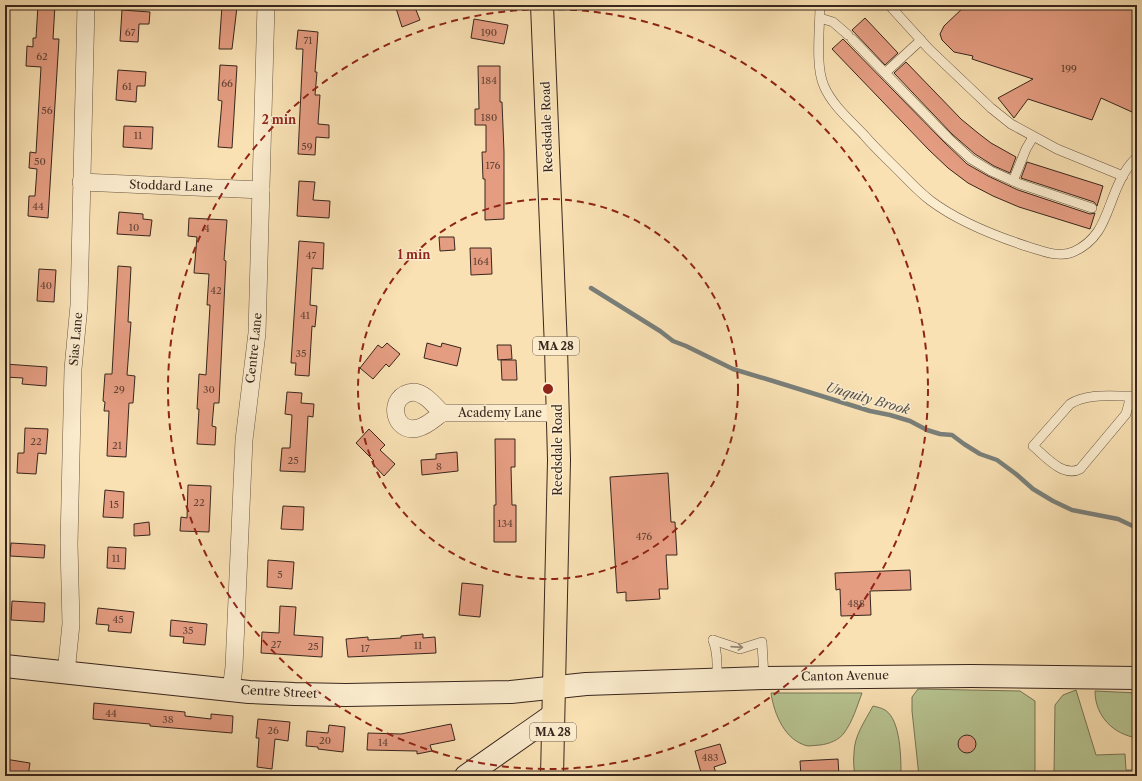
<svg xmlns="http://www.w3.org/2000/svg" width="1142" height="781" font-family="'Libre Caslon Text',serif">
  <style>
    .green { fill: #b7c491; stroke: #787557 }
    .lines { fill: none; stroke-linecap: round; stroke-linejoin: round }
    .stream { stroke: #797f7a; stroke-width: 4.5 }
    .building { fill: #e59d82; stroke: #38261d }
    .lane-casing { stroke: #685542; stroke-width: 10 }
    .street-casing { stroke: #685542; stroke-width: 18 }
    .secondary-casing { stroke: #38261d; stroke-width: 24 }
    .primary-casing { stroke: #38261d; stroke-width: 24 }
    .lane { stroke: #fbecce; stroke-width: 9 }
    .street { stroke: #fbecce; stroke-width: 17 }
    .secondary { stroke: #fbecce; stroke-width: 22 }
    .primary { stroke: #f9e1b3; stroke-width: 22 }
    .oneway { stroke: #9a8976 }
    .ring { fill: none; stroke: #8f2418; stroke-width: 2; stroke-dasharray: 7 5 }
    .labels { text-anchor: middle; stroke-width: 3; stroke-linejoin: round; paint-order: stroke }
    .number-label { font-size: 10px; fill: #634436 }
    .shield { fill: #fbecce; stroke: #726152; stroke-width: 1 }
    .shield-label { font-size: 11px; font-weight: bold; fill: #38261d }
    .street-label { font-size: 12px; fill: #38261d; stroke: #fbecce }
    .water-label { font-size: 13px; font-style: italic; fill: #58524c; stroke: #fbecce }
    .centre { fill: #8f2418; stroke: #fbecce; stroke-width: 2 }
    .ring-label { font-size: 12px; text-anchor: middle; font-weight: bold; fill: #8f2418; stroke: #fbecce; stroke-width: 3; stroke-linejoin: round; paint-order: stroke }
  </style>
  <rect width="100%" height="100%" fill="#f9e1b3"/>
  <filter id="stains"><feTurbulence type="fractalNoise" baseFrequency=".005" numOctaves="4"/><feColorMatrix values="0 0 0 0 .2 0 0 0 0 .09 0 0 0 0 .02 0 0 0 .5 -.17"/></filter>
  <radialGradient id="worn" r=".72"><stop offset=".6" stop-color="#630" stop-opacity="0"/><stop offset="1" stop-color="#630" stop-opacity=".3"/></radialGradient>
  <g class="green">
    <path d="M918 689 1020 691 1035 701V776H919L912 711V697Z"/>
    <path d="M1076 690 1096 755 1125 754 1126 770H1134V776H1054L1055 705 1063 695Z"/>
    <path d="M1095 691 1137 693V738C1113 734 1095 716 1095 691Z"/>
    <path d="M771 693H862C857 706 853 721 844 733 839 740 829 744 820 745 816 745 812 746 808 746 785 741 774 714 771 693Z"/>
    <path d="M873 706C877 707 882 708 885 710 901 720 901 759 901 776H855C854 769 853 761 854 753 854 736 865 721 873 706Z"/>
  </g>
  <g class="lines">
    <path class="stream" d="M591 288 660 331 673 341 686 346 733 369 773 381 870 411 890 415 910 421 927 430 940 434 952 435 964 444 980 454 997 460 1016 474 1033 489 1053 501 1072 510 1118 519 1137 528"/>
  </g>
  <g class="building">
    <path d="M38 5H55L53 39H59L48 218 28 216 29 196H35L37 169 29 168 30 152 36 153 41 67 26 66 27 46 33 47V38H36Z"/>
    <path d="M395 5H414L420 20 402 27Z"/>
    <path d="M966 5H1137V97L1132 112 1101 98 1092 120 1028 99 1014 118 998 98 1033 79 972 59 973 56 954 52 942 40 940 34 944 26Z"/>
    <path d="M222 6 237 7 232 49H219Z"/>
    <path d="M122 10 150 12 149 24H139L138 42 120 41Z"/>
    <path d="M865 18 898 53 885 65 852 30Z"/>
    <path d="M474 19 508 25 504 44 471 38Z"/>
    <path d="M298 30 318 32 315 72H317L315 95H320L318 124 329 125V138L316 137 315 155 298 154 303 49H296Z"/>
    <path d="M843 39 944 142 967 164 988 176 1018 190 1090 214 1095 213 1090 229 1019 207 993 196 968 183 948 168 929 150 832 49Z"/>
    <path d="M906 62 961 119 978 133 991 143 1016 157 1010 173 994 166 975 154 952 134 894 73Z"/>
    <path d="M220 65 237 66 232 148 218 147 222 101 218 100Z"/>
    <path d="M478 66H500V102H502L504 152V219L485 220V179H483L482 152H486V125H475V109H479Z"/>
    <path d="M118 70 146 72 145 86H137L136 102 116 100Z"/>
    <path d="M124 126 153 127 152 149 123 147Z"/>
    <path d="M1027 162 1103 186 1097 206 1094 202 1021 178Z"/>
    <path d="M299 181 315 182 313 200 330 201 329 218 297 216Z"/>
    <path d="M119 212 143 214V219L152 220 150 236 117 234Z"/>
    <path d="M189 218 227 220 224 260 226 261 219 403H214L212 426 216 427 215 445 197 444 199 409H197L199 374 206 375 210 305H207L209 274 194 273 197 237 188 236Z"/>
    <path d="M439 237H454L455 250 440 251Z"/>
    <path d="M299 241 324 243 323 269 312 268 310 305 317 306 315 327 312 326 309 376 295 375 296 363H291Z"/>
    <path d="M470 248H491L492 274 471 275Z"/>
    <path d="M118 266 131 267 128 322H131L127 375 135 376 133 403H129L126 457 107 456 109 411H104L105 402 103 401 105 374H112Z"/>
    <path d="M39 269 56 270 54 302 37 301Z"/>
    <path d="M387 343 400 354 389 367 386 364 373 379 360 368 378 345 382 348Z"/>
    <path d="M427 343 441 347 442 343 461 348 457 366 424 358Z"/>
    <path d="M497 345H511L512 359 498 360Z"/>
    <path d="M501 360H516L517 380H502Z"/>
    <path d="M5 364 47 367 46 386 22 384 23 378 5 377Z"/>
    <path d="M287 392 302 393 301 403 314 404 313 417 308 416 305 472 280 471 282 448H290L292 415 285 414Z"/>
    <path d="M25 428 48 429 46 454 38 453 36 474 17 473 18 453H24Z"/>
    <path d="M369 429 385 445 380 450 395 464 384 476 372 463 374 461 356 443Z"/>
    <path d="M495 439H515V467H511L512 505H516V542H494V505H496Z"/>
    <path d="M457 452 458 471 422 475 421 460 436 459V454Z"/>
    <path d="M668 473 671 522H675L677 555H666L668 589H659L660 599 626 601V592L617 593 610 477Z"/>
    <path d="M188 485 211 486 209 532 180 531 181 517 187 518Z"/>
    <path d="M105 490 124 492 123 518 103 517Z"/>
    <path d="M283 506 304 507 303 530 281 529Z"/>
    <path d="M149 522 150 535 134 536V524Z"/>
    <path d="M11 543 45 545 44 558 10 556Z"/>
    <path d="M108 547 126 548 125 569 107 568Z"/>
    <path d="M268 560 294 562 292 589 267 587Z"/>
    <path d="M910 570 911 590 870 591 871 615 841 616 840 589 836 590 835 573Z"/>
    <path d="M462 583 483 585 480 617 459 615Z"/>
    <path d="M12 601 45 603 44 622 11 620Z"/>
    <path d="M280 606 296 607 294 635 323 637 322 657 261 653 262 632 279 633Z"/>
    <path d="M98 608 134 612 131 633 108 631 109 625 96 624Z"/>
    <path d="M171 620 207 624 205 645 183 643 184 637 170 636Z"/>
    <path d="M423 634V638L435 637 436 653 348 657 346 639 368 637V640L401 638V636Z"/>
    <path d="M94 703 185 712V716L211 719V714L233 716 232 733 150 726V724L93 719Z"/>
    <path d="M258 719 290 722 288 741 275 739 272 769 257 767 259 738H256Z"/>
    <path d="M451 724 455 740 430 745 432 751 417 754V751L367 750 368 733 401 734Z"/>
    <path d="M329 725 345 727 343 752 318 749V747L306 746 307 731 328 733Z"/>
    <circle cx="967" cy="744" r="9"/>
    <path d="M720 744 726 763 714 767 717 776H702L695 751Z"/>
    <path d="M5 759 30 763 28 776H5Z"/>
    <path d="M838 759 839 776H801L800 761Z"/>
  </g>
  <g class="lines">
    <defs>
      <g id="lane">
        <path d="M820 5C820 28 815 66 824 86 832 105 850 120 864 135 875 148 888 160 900 172 910 182 919 192 931 201 959 222 995 236 1029 247 1043 251 1058 258 1073 252 1105 238 1106 209 1120 181 1124 172 1130 164 1137 157"/>
        <path d="M889 5 929 49 991 108 1011 124 1057 149 1123 176"/>
        <path d="M820 18 833 22 848 35"/>
        <path d="M852 39 948 138 971 159 991 171 1020 184 1092 208"/>
        <path d="M885 73 921 40"/>
        <path d="M1013 181 1026 149 1033 137"/>
        <path d="M1129 397V403L1126 414 1080 469C1063 478 1045 456 1033 446L1070 404C1089 392 1115 397 1137 396"/>
        <path d="M713 640 740 649 762 642 764 678"/>
        <path d="M713 640C718 653 717 666 717 679"/>
      </g>
      <g id="street">
        <path d="M81 182 261 190"/>
        <path d="M414 392C426 394 433 404 442 413 435 418 427 426 418 428 393 435 385 394 414 392Z"/>
        <path d="M442 413H558"/>
        <path d="M66 673 71 624 69 544 73 369 79 305 86 5"/>
        <path d="M231 690 234 667 244 440 257 333 266 5"/>
      </g>
      <g id="secondary">
        <path d="M5 666 249 692 294 694 346 695 511 692 586 684 764 678 971 676 1137 678"/>
        <path d="M466 776 553 715"/>
      </g>
      <path id="primary" d="M542 5 556 348 559 460 552 776"/>
    </defs>
    <use href="#lane" class="lane-casing"/>
    <use href="#street" class="street-casing"/>
    <use href="#secondary" class="secondary-casing"/>
    <use href="#primary" class="primary-casing"/>
    <use href="#lane" class="lane"/>
    <use href="#street" class="street"/>
    <use href="#secondary" class="secondary"/>
    <use href="#primary" class="primary"/>
  </g>
  <defs><path id="oneway-shaft" d="M-6 0H5M1.5-3L5.5 0L1.5 3" fill="none" stroke-width="1.6" stroke-linecap="round" stroke-linejoin="round"/></defs>
  <use class="oneway" href="#oneway-shaft" transform="translate(737 647) rotate(4)"/>
  <g class="ring">
    <circle cx="548" cy="389" r="190"/>
    <circle cx="548" cy="389" r="380"/>
  </g>
  <g class="labels">
    <g class="number-label">
      <text x="130" y="36">67</text>
      <text x="489" y="36">190</text>
      <text x="308" y="44">71</text>
      <text x="42" y="60">62</text>
      <text x="1069" y="72">199</text>
      <text x="489" y="84">184</text>
      <text x="227" y="87">66</text>
      <text x="127" y="90">61</text>
      <text x="47" y="114">56</text>
      <text x="489" y="121">180</text>
      <text x="138" y="139">11</text>
      <text x="307" y="150">59</text>
      <text x="40" y="165">50</text>
      <text x="493" y="169">176</text>
      <text x="38" y="210">44</text>
      <text x="134" y="231">10</text>
      <text x="207" y="232">4</text>
      <text x="311" y="259">47</text>
      <text x="481" y="265">164</text>
      <text x="46" y="289">40</text>
      <text x="216" y="294">42</text>
      <text x="305" y="319">41</text>
      <text x="301" y="357">35</text>
      <text x="119" y="393">29</text>
      <text x="209" y="393">30</text>
      <text x="36" y="445">22</text>
      <text x="117" y="449">21</text>
      <text x="293" y="464">25</text>
      <text x="439" y="470">8</text>
      <text x="199" y="506">22</text>
      <text x="114" y="508">15</text>
      <text x="505" y="527">134</text>
      <text x="644" y="540">476</text>
      <text x="116" y="562">11</text>
      <text x="280" y="578">5</text>
      <text x="856" y="607">488</text>
      <text x="118" y="623">45</text>
      <text x="188" y="634">35</text>
      <text x="276" y="648">27</text>
      <text x="418" y="649">11</text>
      <text x="313" y="650">25</text>
      <text x="365" y="652">17</text>
      <text x="111" y="717">44</text>
      <text x="168" y="723">38</text>
      <text x="273" y="734">26</text>
      <text x="325" y="744">20</text>
      <text x="383" y="746">14</text>
      <text x="710" y="761">483</text>
    </g>
    <g class="shield">
      <rect x="533" y="337" width="46" height="18" rx="3"/>
      <rect x="530" y="723" width="46" height="18" rx="3"/>
    </g>
    <g class="shield-label">
      <text x="556" y="350">MA 28</text>
      <text x="553" y="736">MA 28</text>
    </g>
    <g class="street-label">
      <text transform="translate(547 127) rotate(-92)" y="4">Reedsdale Road</text>
      <text transform="translate(171 186) rotate(2)" y="4">Stoddard Lane</text>
      <text transform="translate(76 339) rotate(-85)" y="4">Sias Lane</text>
      <text transform="translate(254 348) rotate(-84)" y="4">Centre Lane</text>
      <text x="500" y="417">Academy Lane</text>
      <text transform="translate(558 450) rotate(-90)" y="4">Reedsdale Road</text>
      <text transform="translate(845 676) rotate(-1)" y="4">Canton Avenue</text>
      <text transform="translate(279 692) rotate(3)" y="4">Centre Street</text>
    </g>
    <g class="water-label">
      <text transform="translate(868 398) rotate(16)" y="5">Unquity Brook</text>
    </g>
  </g>
  <circle cx="548" cy="389" r="6" class="centre"/>
  <g class="ring-label">
    <text x="279" y="124">2 min</text>
    <text x="414" y="259">1 min</text>
  </g>
  <rect width="1142" height="781" fill="none" stroke="#f9e1b3" stroke-width="20"/>
  <rect x="6" y="6" width="1130" height="769" fill="none" stroke="#38261d" stroke-width="2"/>
  <rect x="10" y="10" width="1122" height="761" fill="none" stroke="#38261d"/>
  <rect width="100%" height="100%" filter="url(#stains)"/>
  <rect width="100%" height="100%" fill="url(#worn)"/>
</svg>
